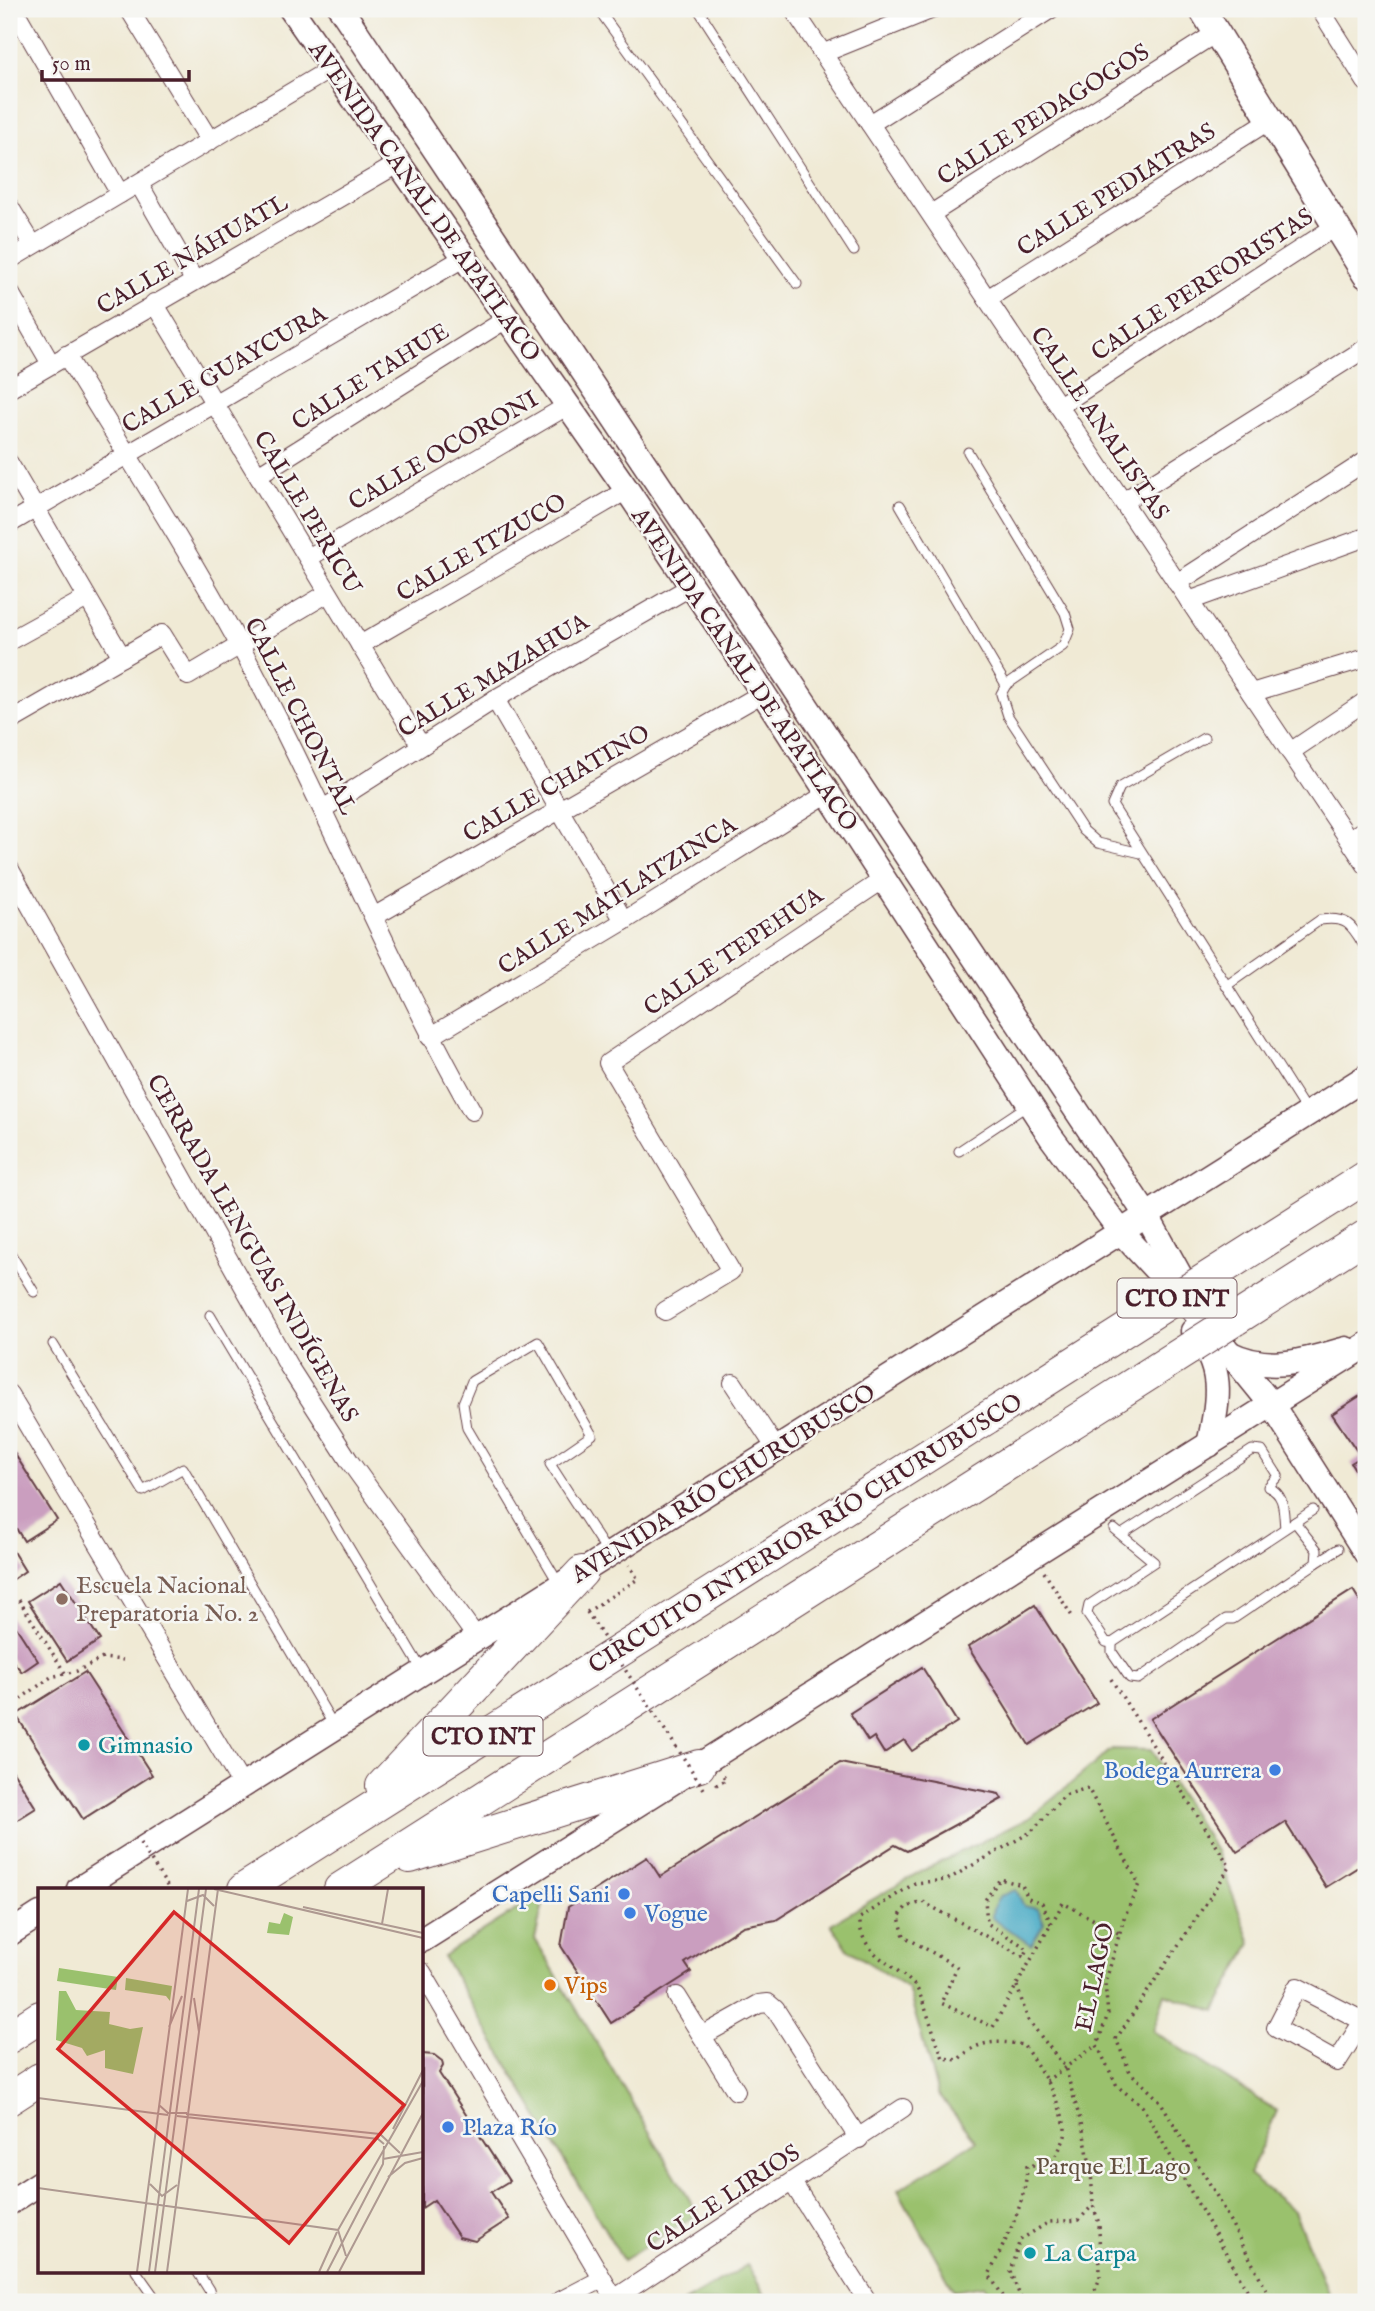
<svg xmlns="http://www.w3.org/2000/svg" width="1375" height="2311" font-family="'IM FELL English',serif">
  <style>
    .green { fill: #9ac16d; stroke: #72704c; stroke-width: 2 }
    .water { fill: #44a9c4; stroke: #476478; stroke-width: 2 }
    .building { fill: #ca9ebf }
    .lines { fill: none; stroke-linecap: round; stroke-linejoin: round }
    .lane-casing { stroke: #633d44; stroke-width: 11 }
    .street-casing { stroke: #633d44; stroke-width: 20 }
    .secondary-casing { stroke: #633d44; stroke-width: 27 }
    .primary-casing { stroke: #633d44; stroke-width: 29 }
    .highway-casing { stroke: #633d44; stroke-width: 34 }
    .path { stroke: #633d44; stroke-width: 3.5; stroke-dasharray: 2 5; stroke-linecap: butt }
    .lane { stroke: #fff; stroke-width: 9 }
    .street { stroke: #fff; stroke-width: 18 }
    .secondary { stroke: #fff; stroke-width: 24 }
    .primary { stroke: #fff; stroke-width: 26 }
    .highway { stroke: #fff; stroke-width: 32 }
    .highway-bridge-casing { stroke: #633d44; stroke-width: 34; stroke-linecap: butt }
    .path-bridge { stroke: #633d44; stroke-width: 3.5; stroke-dasharray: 2 5; stroke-linecap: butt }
    .highway-bridge { stroke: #fff; stroke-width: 32 }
    .education-dot { fill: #8d6e63; stroke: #f6f6f2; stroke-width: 2.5 }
    .culture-dot { fill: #0f9aa8; stroke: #f6f6f2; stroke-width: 2.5 }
    .shop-dot { fill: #3f7fe0; stroke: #f6f6f2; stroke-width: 2.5 }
    .food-dot { fill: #e8710a; stroke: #f6f6f2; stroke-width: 2.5 }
    .labels { text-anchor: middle; stroke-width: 5; stroke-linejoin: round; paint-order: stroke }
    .shield { fill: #f6f6f2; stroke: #7e6067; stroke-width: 2 }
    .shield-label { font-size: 23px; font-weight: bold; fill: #4a1f2b }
    .street-label { font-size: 24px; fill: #4a1f2b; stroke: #f6f6f2 }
    .education-label { font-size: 24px; fill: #785e54; stroke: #f6f6f2; text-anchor: start }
    .culture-label { font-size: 24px; fill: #0d838f; stroke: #f6f6f2; text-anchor: start }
    .shop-label { font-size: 24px; fill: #366cbe; stroke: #f6f6f2; text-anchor: end }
    .food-label { font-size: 24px; fill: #c56008; stroke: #f6f6f2; text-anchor: start }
    .park-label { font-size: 24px; fill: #62503f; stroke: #f6f6f2 }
    .inset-road { fill: none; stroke: #ae9991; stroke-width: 2 }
    .view { fill: #d62828; fill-opacity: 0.15; stroke: #d62828; stroke-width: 3.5 }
    .inset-edge { fill: none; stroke: #4a1f2b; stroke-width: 3.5 }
  </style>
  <rect width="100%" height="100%" fill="#f6f6f2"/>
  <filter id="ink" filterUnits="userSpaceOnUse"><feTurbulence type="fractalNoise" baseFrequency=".0143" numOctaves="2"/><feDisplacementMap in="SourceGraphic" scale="14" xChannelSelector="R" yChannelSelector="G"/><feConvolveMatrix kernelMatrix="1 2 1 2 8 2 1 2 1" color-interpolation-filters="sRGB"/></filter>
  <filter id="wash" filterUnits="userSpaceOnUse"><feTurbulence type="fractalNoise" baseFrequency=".00686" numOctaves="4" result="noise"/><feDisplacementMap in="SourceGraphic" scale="28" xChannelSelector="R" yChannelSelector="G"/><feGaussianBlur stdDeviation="1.57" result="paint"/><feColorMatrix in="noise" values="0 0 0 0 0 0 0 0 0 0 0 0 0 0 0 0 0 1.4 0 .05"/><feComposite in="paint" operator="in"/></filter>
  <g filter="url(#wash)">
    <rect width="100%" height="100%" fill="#f0ead5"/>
    <g class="green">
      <path d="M1112 1749 1151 1750 1216 1851 1251 1943 1215 2011 1165 1994 1153 2031 1277 2111 1249 2175 1294 2211 1330 2296 1320 2302H995L984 2285 954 2290 898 2190 976 2141 938 2094 908 1989 848 1949 831 1924 916 1874 1031 1817Z"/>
      <path d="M546 1891 535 1939 698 2214 623 2260 443 1956Z"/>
      <path d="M747 2265 769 2302H684Z"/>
    </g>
    <path class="water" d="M1016 1890 1024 1906 1038 1909 1044 1923 1031 1945 992 1918C992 1900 1000 1895 1016 1890Z"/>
    <g id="blocks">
      <g class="building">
        <path d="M1366 1392V1487L1351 1463 1361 1457 1332 1414Z"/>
        <path d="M9 1445 57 1520 24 1541 9 1517Z"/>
        <path d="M9 1545 25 1571 9 1582Z"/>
        <path d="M61 1580 100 1640 67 1661 28 1601Z"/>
        <path d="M1353 1590 1366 1611V1862L1326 1887 1285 1822 1237 1852 1150 1719Z"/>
        <path d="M1035 1605 1097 1703 1029 1745 968 1647Z"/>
        <path d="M9 1616 38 1661 22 1672 9 1657Z"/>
        <path d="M922 1667 957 1722 912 1751 904 1740 884 1753 874 1737 868 1741 850 1713Z"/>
        <path d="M85 1672 152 1775 83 1819 16 1715Z"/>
        <path d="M840 1763 999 1794 1002 1799 907 1851 895 1845 776 1920 743 1926 685 1963 691 1972 611 2023 561 1946 568 1907 647 1857 660 1877Z"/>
        <path d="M9 1765 36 1808 9 1825Z"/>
        <path d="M422 2054 434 2055 442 2061 443 2066 439 2073 509 2181 491 2192 509 2219 475 2241 459 2237 434 2200 422 2208Z"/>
      </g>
    </g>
  </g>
  <g filter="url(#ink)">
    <use href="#blocks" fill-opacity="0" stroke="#633d44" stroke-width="2"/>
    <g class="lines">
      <defs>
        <g id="lane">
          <path d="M598 9 797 284"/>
          <path d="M698 9 854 251"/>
          <path d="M968 452 1065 613 1070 629 1063 646 1006 685 1001 694 1008 716 1083 830 1098 843 1141 853"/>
          <path d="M900 505 1006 685"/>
          <path d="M1204 738 1120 787 1112 805 1307 1112"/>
          <path d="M1226 986 1320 920C1349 916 1352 926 1366 949"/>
          <path d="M959 1151 1028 1105"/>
          <path d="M9 1251 34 1292"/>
          <path d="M210 1315 422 1670"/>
          <path d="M53 1344 143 1491 183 1468 334 1726"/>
          <path d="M1114 1529 1154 1562 1089 1605 1087 1614 1106 1642 1112 1643 1313 1510"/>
          <path d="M1122 1534 1252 1450 1262 1451 1278 1476 1268 1487C1286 1495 1283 1511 1285 1528"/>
          <path d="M1316 1563 1338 1549"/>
          <path d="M559 1584 467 1428 463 1403 472 1381 538 1342 592 1435 550 1464 609 1555"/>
          <path d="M1112 1643V1652L1130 1678 1138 1679 1226 1619H1233L1316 1563 1317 1550 1295 1522"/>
          <path d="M136 2271 158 2302"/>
          <path d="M197 2271 209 2290 212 2302"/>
        </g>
        <g id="street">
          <path d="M14 9 120 194"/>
          <path d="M129 9 210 141"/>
          <path d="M793 9 1366 865"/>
          <path d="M1320 9 1366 82"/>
          <path d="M824 53 933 9"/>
          <path d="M870 124 1051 9"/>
          <path d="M139 184 194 280"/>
          <path d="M9 206 33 245"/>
          <path d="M931 214 1216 33"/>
          <path d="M9 260 332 68"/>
          <path d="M9 291 51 364"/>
          <path d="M987 299 1270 120"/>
          <path d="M154 303 421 746"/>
          <path d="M66 355C125 452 186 547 240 646 323 799 387 960 472 1111"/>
          <path d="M9 389 401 162"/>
          <path d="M1059 406 1336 226"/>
          <path d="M9 463 122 657"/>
          <path d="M258 475 508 318"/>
          <path d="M1124 501 1366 348"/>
          <path d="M9 524 465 257"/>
          <path d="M308 558 567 406"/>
          <path d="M1177 583 1366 461"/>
          <path d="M1189 601 1366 537"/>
          <path d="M9 641 87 598"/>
          <path d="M360 645 627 490"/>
          <path d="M1251 693 1366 658"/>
          <path d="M495 699 624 921"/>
          <path d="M9 722 162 634 188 676 328 593"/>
          <path d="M1290 752 1366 701"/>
          <path d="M323 809 495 699 690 587"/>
          <path d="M1349 839 1366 829"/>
          <path d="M9 868 289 1367 350 1462 477 1638"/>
          <path d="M375 916 763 693"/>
          <path d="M430 1037 624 921 828 793"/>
          <path d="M665 1311 731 1271 608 1063 884 879"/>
          <path d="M733 1383 777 1450"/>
          <path d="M9 1394 242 1785"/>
          <path d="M422 1972 616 2302"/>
          <path d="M677 1996 736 2091"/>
          <path d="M1363 2021 1297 1987 1276 2028 1337 2062 1363 2021 1366 2016"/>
          <path d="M702 2036 759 2004 768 2003 775 2009 859 2139"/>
          <path d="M792 2182 868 2302"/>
          <path d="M614 2299 903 2108"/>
          <path d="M558 2302 602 2279"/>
        </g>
        <g id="secondary">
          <path d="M291 9 627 490 763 693 1051 1137 1122 1233 1206 1324 1272 1405 1366 1553"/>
          <path d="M341 9 1147 1216 1189 1292"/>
          <path d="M9 10 13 9"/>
          <path d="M1193 1331C1226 1370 1218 1400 1209 1445"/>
          <path d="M1229 1353C1269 1373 1305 1361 1346 1349"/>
          <path d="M79 1889 1366 1077"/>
          <path d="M9 1934 40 1914"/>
          <path d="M422 1940 1366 1345"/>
          <path d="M9 2203 40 2183"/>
        </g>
        <path id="primary" d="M1202 9 1366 275"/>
        <g id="highway">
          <path d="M382 1786 582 1572"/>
          <path d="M410 1857 699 1766"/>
          <path d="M244 1889 987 1418"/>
          <path d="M340 1889 1069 1425"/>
          <path d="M9 2037 40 2017"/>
          <path d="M9 2099 40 2079"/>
        </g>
      </defs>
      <use href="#lane" class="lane-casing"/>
      <use href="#street" class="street-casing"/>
      <use href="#secondary" class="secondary-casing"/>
      <use href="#primary" class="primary-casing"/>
      <use href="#highway" class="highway-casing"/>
      <g class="path">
        <path d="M1044 1572 1072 1616"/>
        <path d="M19 1600 65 1673"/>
        <path d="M587 1612 638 1579 629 1565"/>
        <path d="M1111 1679 1230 1867 1116 2039 1130 2072 1160 2101 1214 2191 1273 2302"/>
        <path d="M9 1707 51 1677 77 1671 103 1658 123 1660"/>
        <path d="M716 1785 726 1780 722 1774"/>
        <path d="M1051 1924 1042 1903 1028 1898 1022 1885 1000 1879 985 1900 987 1923 1028 1949 1024 1957 923 1902 906 1907 899 1917 904 1936 957 1967 941 2003 993 2027 1063 1903 1120 1934"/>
        <path d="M1017 1986 1028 2020 1065 2067 1083 2130 1091 2170 1093 2205 1099 2224 1100 2278 1092 2297 1086 2302"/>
        <path d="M1046 2081 1097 2045"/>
        <path d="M1007 2302 989 2275C1005 2240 1026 2205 1027 2166L1053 2162C1056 2154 1063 2144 1065 2136 1068 2112 1037 2063 1023 2045 997 2040 977 2040 958 2060L943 2058C938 2046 921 1993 916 1987 896 1964 858 1954 860 1918L915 1883 947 1880 1031 1832 1065 1795 1088 1788 1139 1884 1124 1918 1105 1984 1108 2014 1097 2045 1117 2086 1142 2106 1254 2302"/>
        <path d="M1028 2302 1020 2296 1010 2271 1020 2240 1049 2222 1079 2220 1093 2205"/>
      </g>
      <use href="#lane" class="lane"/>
      <use href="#street" class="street"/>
      <use href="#secondary" class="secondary"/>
      <use href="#primary" class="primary"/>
      <use href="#highway" class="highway"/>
      <defs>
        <g id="highway-bridge">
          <path d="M987 1418 1366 1177"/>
          <path d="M1069 1425 1366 1236"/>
        </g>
      </defs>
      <use href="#highway-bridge" class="highway-bridge-casing"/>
      <g class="path-bridge">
        <path d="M587 1612 706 1792"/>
        <path d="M140 1843 169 1889"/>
      </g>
      <use href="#highway-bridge" class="highway-bridge"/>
    </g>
  </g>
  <circle class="education-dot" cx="62" cy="1599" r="7"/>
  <g class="culture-dot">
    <circle cx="84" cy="1745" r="7"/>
    <circle cx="1030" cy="2253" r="7"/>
  </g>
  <g class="shop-dot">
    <circle cx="1275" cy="1770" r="7"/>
    <circle cx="624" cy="1894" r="7"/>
    <circle cx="630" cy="1913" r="7"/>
    <circle cx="448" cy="2127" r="7"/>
  </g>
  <circle class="food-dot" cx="550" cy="1985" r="7"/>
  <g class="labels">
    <g class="shield">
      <rect x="1117.5" y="1278.5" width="119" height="39" rx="5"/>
      <rect x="423.5" y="1716.5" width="119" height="39" rx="5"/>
    </g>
    <g class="shield-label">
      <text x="1177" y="1306">CTO INT</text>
      <text x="483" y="1744">CTO INT</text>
    </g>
    <g class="street-label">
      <text transform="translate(1043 114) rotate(-32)" y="8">CALLE PEDAGOGOS</text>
      <text transform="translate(1116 189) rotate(-32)" y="8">CALLE PEDIATRAS</text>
      <text transform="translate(425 201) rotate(55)" y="8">AVENIDA CANAL DE APATLACO</text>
      <text transform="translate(192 254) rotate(-30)" y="8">CALLE NÁHUATL</text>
      <text transform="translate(1202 284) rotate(-33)" y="8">CALLE PERFORISTAS</text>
      <text transform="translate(224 369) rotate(-30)" y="8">CALLE GUAYCURA</text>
      <text transform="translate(370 376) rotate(-32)" y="8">CALLE TAHUE</text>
      <text transform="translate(1100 423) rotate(56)" y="8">CALLE ANALISTAS</text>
      <text transform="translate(443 450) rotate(-30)" y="8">CALLE OCORONI</text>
      <text transform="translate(308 512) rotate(59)" y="8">CALLE PERICU</text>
      <text transform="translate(481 547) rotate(-30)" y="8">CALLE ITZUCO</text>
      <text transform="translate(745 669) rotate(56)" y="8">AVENIDA CANAL DE APATLACO</text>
      <text transform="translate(493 675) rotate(-31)" y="8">CALLE MAZAHUA</text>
      <text transform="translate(301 716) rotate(63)" y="8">CALLE CHONTAL</text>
      <text transform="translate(556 783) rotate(-30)" y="8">CALLE CHATINO</text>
      <text transform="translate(617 895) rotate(-32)" y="8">CALLE MATLATZINCA</text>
      <text transform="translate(733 951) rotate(-34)" y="8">CALLE TEPEHUA</text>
      <text transform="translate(253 1248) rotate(60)" y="8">CERRADA LENGUAS INDÍGENAS</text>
      <text transform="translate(723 1483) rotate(-32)" y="8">AVENIDA RÍO CHURUBUSCO</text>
      <text transform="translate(805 1533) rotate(-32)" y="8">CIRCUITO INTERIOR RÍO CHURUBUSCO</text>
      <text transform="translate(1094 1977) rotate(-78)" y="8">EL LAGO</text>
      <text transform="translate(723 2198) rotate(-33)" y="8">CALLE LIRIOS</text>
    </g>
    <g class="education-label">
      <text x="76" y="1593">Escuela Nacional<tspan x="76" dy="28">Preparatoria No. 2</tspan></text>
    </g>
    <g class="culture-label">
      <text x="98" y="1753">Gimnasio</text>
      <text x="1044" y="2261">La Carpa</text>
    </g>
    <g class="shop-label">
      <text x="1261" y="1778">Bodega Aurrera</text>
      <text x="610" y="1902">Capelli Sani</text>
      <text x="644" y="1921" text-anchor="start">Vogue</text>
      <text x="462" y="2135" text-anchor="start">Plaza Río</text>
    </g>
    <g class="food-label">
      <text x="564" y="1993">Vips</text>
    </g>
    <g class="park-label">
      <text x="1113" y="2174">Parque El Lago</text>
    </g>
  </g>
  <g transform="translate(38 1888)">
    <rect width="385" height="385" fill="#f0ead5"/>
    <path d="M246 25 255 29 251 47 229 45 231 34 242 36ZM21 80 80 89 78 102 19 93ZM88 90 134 98 132 113 128 108 87 102ZM21 103H28L38 122 72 124 71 136 92 141 105 139 95 186 67 180V162L49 168 44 160 18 152Z" fill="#9ac16d"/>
    <path class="inset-road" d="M176 1 385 50M149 13 165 7 176 18M265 19 385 45M344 36 350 1M156 110 161 144M131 139 144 108M0 210 130 227M121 217 130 225H149M148 226 342 246 362 265M139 228 340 251 346 256M355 241 385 182M345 271 385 264M350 289 367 275 385 270M112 296 124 308 139 297M0 300 300 342 308 368M300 342 385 193M99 384 150 1M111 384 161 1M117 384 168 1M129 384 180 1M281 384 299 344M289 384 345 276 346 258M301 384 385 225"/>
    <path class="view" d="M136 24 366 217 251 355 20 161Z"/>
    <rect width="385" height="385" class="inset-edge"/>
  </g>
  <rect width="1375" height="2311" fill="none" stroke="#f6f6f2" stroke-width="35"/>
  <path d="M42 70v10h147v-10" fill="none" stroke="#4a1f2b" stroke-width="3.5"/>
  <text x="52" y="70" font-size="21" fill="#4a1f2b" stroke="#f6f6f2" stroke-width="5" paint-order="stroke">50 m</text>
</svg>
